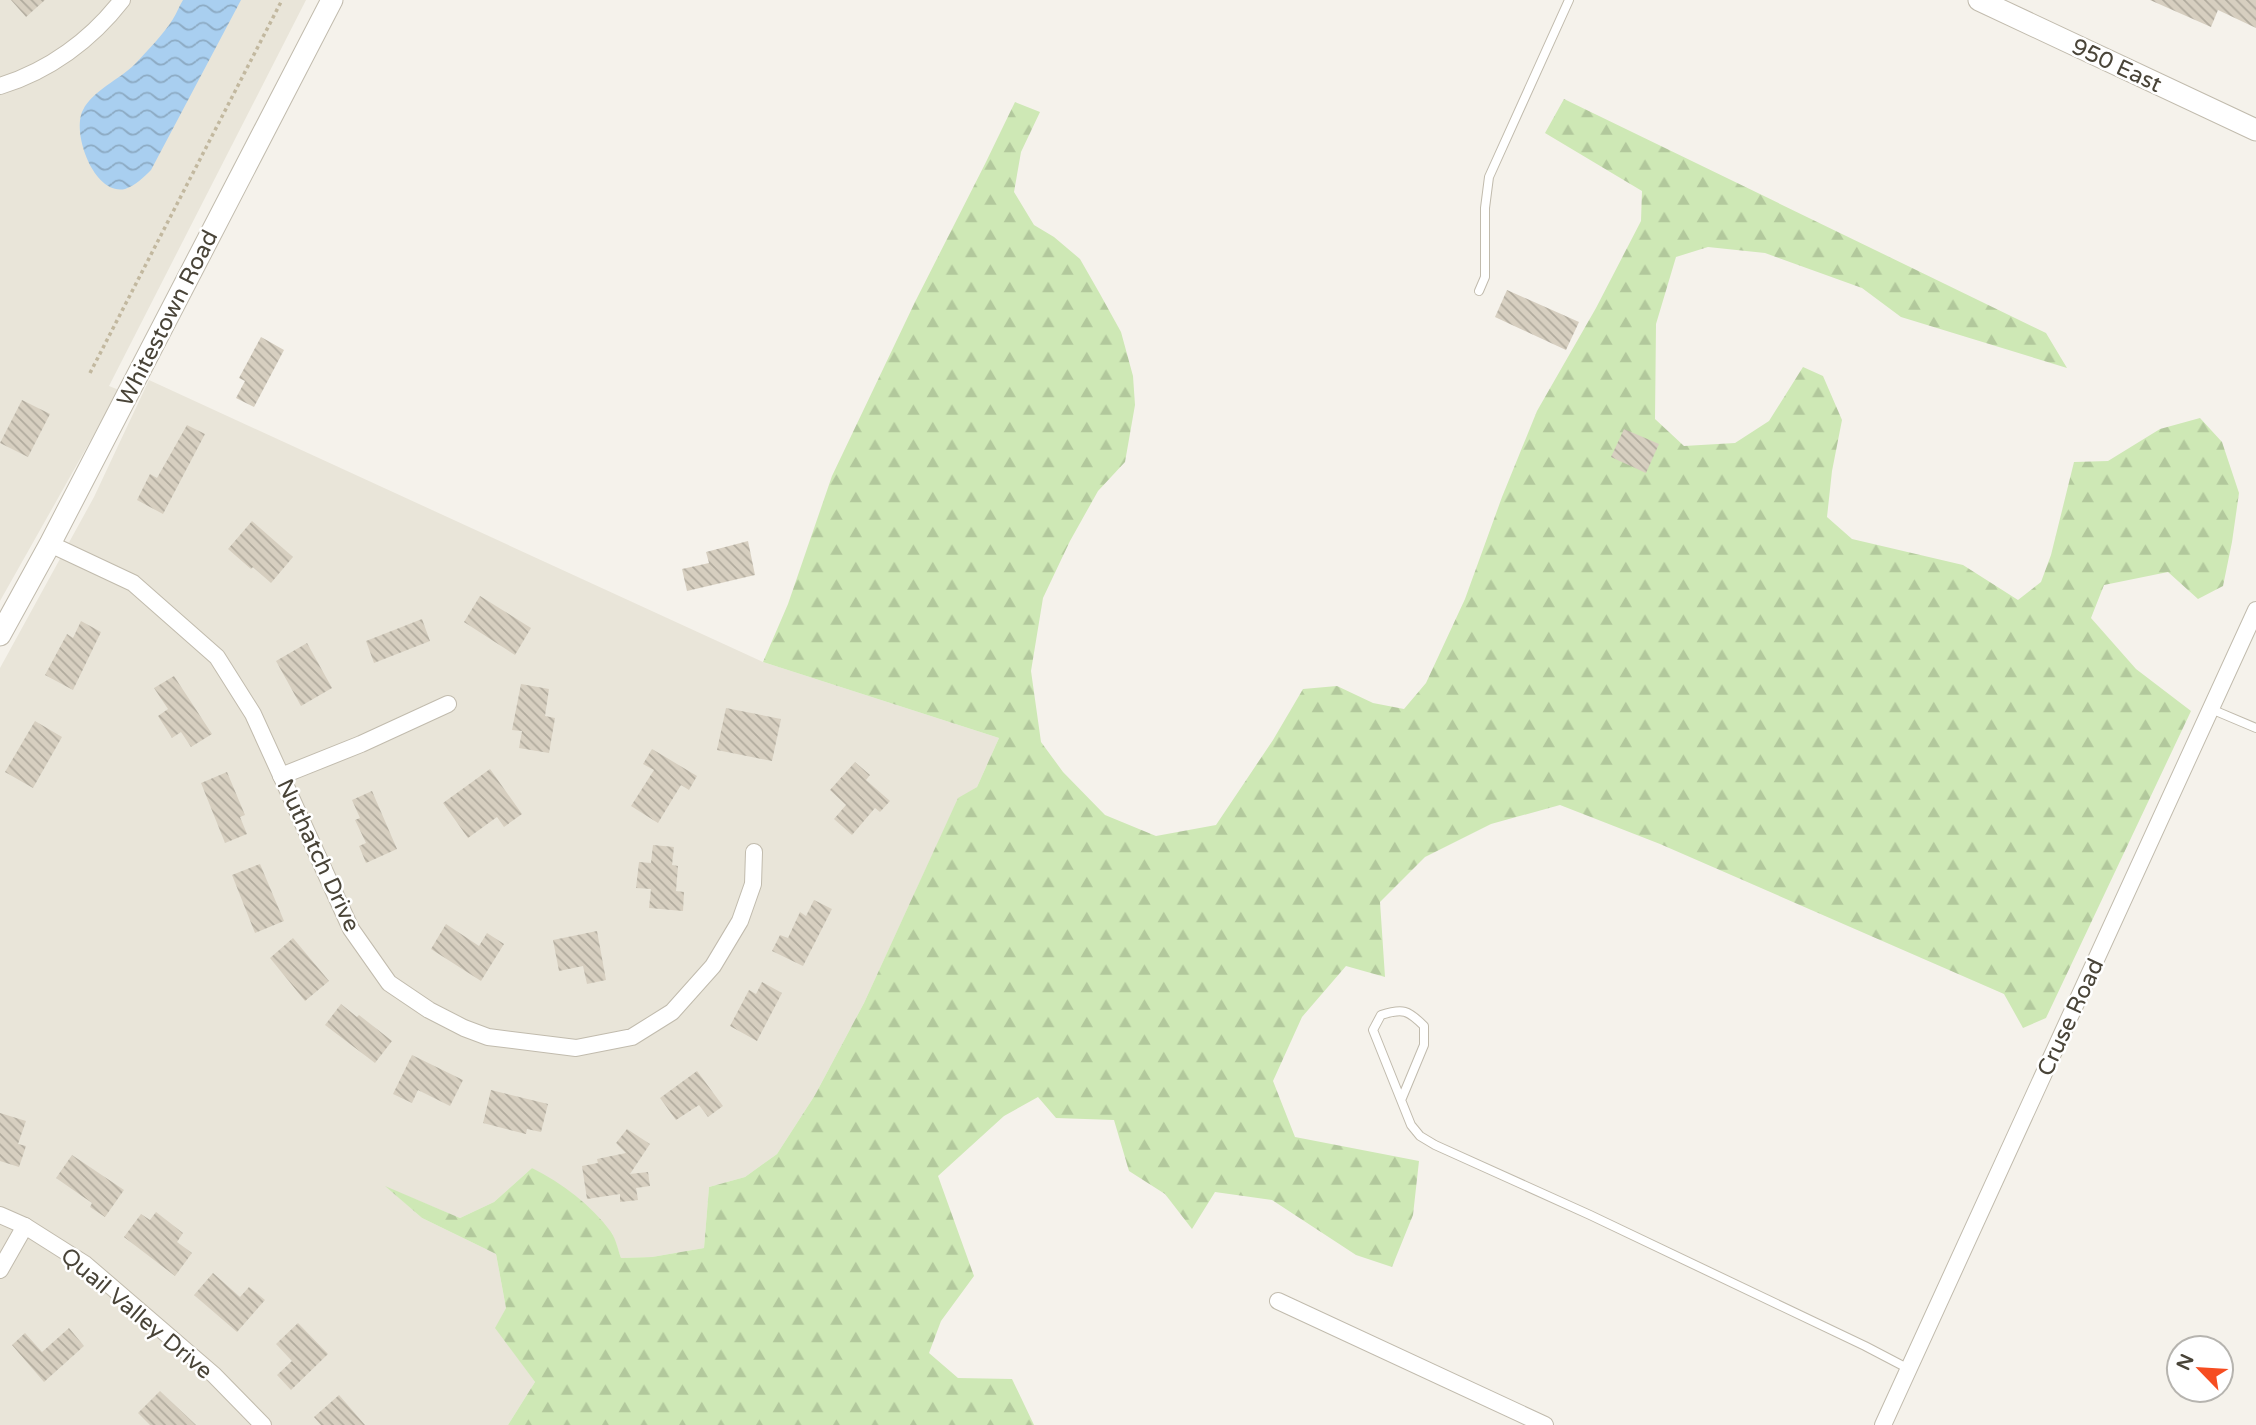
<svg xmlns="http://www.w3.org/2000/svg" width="2256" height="1425" font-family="'Varela Round',sans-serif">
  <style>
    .residential { fill: #e9e5d9 }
    .forest { fill: url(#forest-firs) }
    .water { fill: url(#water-waves) }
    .building { fill: url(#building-back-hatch) }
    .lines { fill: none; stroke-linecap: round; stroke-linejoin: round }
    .service-casing { stroke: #c1bbad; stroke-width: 10 }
    .minor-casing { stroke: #c1bbad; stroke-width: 18 }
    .tertiary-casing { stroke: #c1bbad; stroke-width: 23 }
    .path { stroke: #c2b89f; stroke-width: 3.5; stroke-dasharray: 3.5 3.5; stroke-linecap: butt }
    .service { stroke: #fff; stroke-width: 8 }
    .minor { stroke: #fff; stroke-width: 16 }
    .tertiary { stroke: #fff; stroke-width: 21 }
    .labels { text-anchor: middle; stroke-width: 5; stroke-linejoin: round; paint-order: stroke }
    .street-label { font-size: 23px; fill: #494438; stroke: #fff }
  </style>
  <defs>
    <pattern id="forest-firs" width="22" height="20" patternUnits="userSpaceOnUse" patternTransform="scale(1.75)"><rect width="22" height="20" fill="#cee8b5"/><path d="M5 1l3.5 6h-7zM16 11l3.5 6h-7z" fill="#b2c89c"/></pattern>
    <pattern id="water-waves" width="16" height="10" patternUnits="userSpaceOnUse" patternTransform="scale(1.75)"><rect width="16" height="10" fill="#a9cff0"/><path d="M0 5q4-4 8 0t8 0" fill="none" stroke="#8caac3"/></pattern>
    <pattern id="building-back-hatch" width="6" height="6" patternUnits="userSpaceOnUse" patternTransform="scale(1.75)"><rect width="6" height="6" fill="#d7cfc0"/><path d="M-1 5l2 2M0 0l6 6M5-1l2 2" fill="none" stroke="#b0aa9d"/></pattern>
  </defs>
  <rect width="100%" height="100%" fill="#f5f2eb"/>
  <g class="residential">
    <path d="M0 0H306L109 386 119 390 0 601Z"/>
    <path d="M149 380 763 662 999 738 977 787 958 799 864 1003 815 1095 777 1154 745 1177 709 1187 704 1248 652 1257 621 1258 612 1233 532 1168 494 1202 460 1218 388 1188 422 1218 496 1254 506 1308 496 1328 535 1382 508 1425H0V668L94 497Z"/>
  </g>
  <path class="forest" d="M1564 99 2046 333 2067 368 1901 317 1862 288 1765 253 1708 247 1676 257 1656 324 1655 419 1684 446 1735 443 1769 421 1803 367 1823 376 1842 420 1832 471 1827 517 1852 539 1963 565 2018 600 2041 582 2051 555 2074 462 2108 461 2160 429 2200 418 2222 442 2239 493 2232 542 2223 586 2198 599 2168 572 2104 585 2091 618 2136 669 2191 711 2046 1018 2023 1028 2004 994 1660 844 1560 805 1491 824 1425 857 1380 902 1385 977 1346 966 1302 1017 1273 1081 1295 1137 1419 1161 1413 1215 1392 1267 1356 1255 1272 1200 1215 1192 1192 1229 1165 1194 1129 1171 1114 1120 1056 1118 1038 1097 1004 1116 938 1176 974 1276 941 1321 929 1353 958 1378 1012 1379 1034 1425H508L535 1382 495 1328 506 1308 496 1254 422 1218 385 1186 460 1218 494 1202 532 1168C562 1183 591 1205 611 1232 616 1239 618 1250 621 1258L652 1257 704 1248 709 1187 745 1177 777 1154 815 1095 864 1003 958 798 977 787 999 738 763 662 788 604 832 476 915 302 985 164 1015 102 1040 112 1021 152 1014 192 1034 225 1054 237 1080 259 1100 294 1121 332 1133 376 1135 405 1125 462 1098 491 1070 541 1043 598 1031 671 1041 742 1063 772 1105 815 1156 836 1216 825 1273 740 1303 689 1337 686 1373 703 1404 709 1426 683 1465 599 1502 497 1537 411 1596 308 1641 221 1642 191 1545 133Z"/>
  <path class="water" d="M183 0H241L151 170C144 177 135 186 125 189 94 196 71 132 83 110 93 90 119 80 135 64 148 50 163 35 173 19 177 13 179 6 183 0Z"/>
  <g class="building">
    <path d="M11 0H45L26 17Z"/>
    <path d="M2150 0H2256V28L2218 10 2211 27Z"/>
    <path d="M1507 290 1579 322 1566 350 1495 317Z"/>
    <path d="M261 337 284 350 254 407 236 398 245 381 239 378Z"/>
    <path d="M22 400 50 414 28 457 0 443Z"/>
    <path d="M187 425 205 434 163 514 137 500 150 474 157 478Z"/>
    <path d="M1624 429 1659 444 1646 473 1611 457Z"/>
    <path d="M252 521 293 557 271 583 253 567 251 569 228 549Z"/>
    <path d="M748 541 755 575 687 591 682 569 709 563 706 552Z"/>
    <path d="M480 596 531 628 515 655 464 622Z"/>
    <path d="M422 619 430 641 374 663 366 641Z"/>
    <path d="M81 621 101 632 73 690 45 675 67 634 73 638Z"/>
    <path d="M307 643 332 688 301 706 276 661Z"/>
    <path d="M174 676 212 734 191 747 181 732 172 738 158 716 168 709 154 688Z"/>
    <path d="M521 684 549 689 545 716 555 718 549 753 519 748 522 731 512 730Z"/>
    <path d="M726 708 781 719 772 761 717 750Z"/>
    <path d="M35 721 62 737 33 788 5 772Z"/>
    <path d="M652 749 697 776 689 790 681 785 658 823 631 806 654 770 643 764Z"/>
    <path d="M855 762 870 775 866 780 890 801 880 812 875 808 852 835 834 819 846 805 830 790Z"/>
    <path d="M490 769 522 814 504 827 497 817 468 838 443 803Z"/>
    <path d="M227 772 245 815 240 817 247 834 225 843 201 783Z"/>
    <path d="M372 791 397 849 366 863 359 846 366 843 355 820 360 818 352 800Z"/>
    <path d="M653 845 674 847 672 865 678 866 676 891 684 892 683 911 649 908 651 889 636 888 639 862 651 863Z"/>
    <path d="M260 864 284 921 255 933 232 875Z"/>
    <path d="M814 900 832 909 803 966 772 951 780 935 788 938 800 912 806 916Z"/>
    <path d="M446 924 479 946 487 933 504 944 481 981 431 949Z"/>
    <path d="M597 931 606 980 587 984 583 966 559 971 553 940Z"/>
    <path d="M293 938 329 981 305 1001 270 958Z"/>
    <path d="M762 982 782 993 757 1041 730 1026 749 990 756 994Z"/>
    <path d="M341 1004 357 1017 359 1015 392 1041 375 1063 325 1025Z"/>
    <path d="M412 1055 463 1080 450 1106 418 1090 412 1103 393 1094Z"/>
    <path d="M697 1071 723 1106 708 1117 699 1105 676 1120 660 1098Z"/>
    <path d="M491 1090 548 1104 541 1132 527 1129 526 1134 483 1123Z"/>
    <path d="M0 1113 26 1121 18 1144 26 1146 19 1167 0 1161Z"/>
    <path d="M627 1129 650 1144 630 1174 648 1172 650 1186 636 1188 638 1200 620 1202V1194L587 1199 582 1166 598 1163 597 1159 626 1153 616 1143Z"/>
    <path d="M72 1155 124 1190 105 1217 90 1207 92 1203 56 1178Z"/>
    <path d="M156 1212 183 1233 177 1242 192 1253 175 1276 124 1237 141 1214 150 1220Z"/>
    <path d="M213 1273 240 1297 249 1287 265 1300 237 1332 194 1295Z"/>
    <path d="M298 1323 328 1354 291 1390 277 1375 292 1361 276 1344Z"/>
    <path d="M69 1328 84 1346 44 1382 12 1345 25 1333 42 1352Z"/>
    <path d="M160 1391 196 1425H150L138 1413Z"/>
    <path d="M339 1395 365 1425H321L314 1417Z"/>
  </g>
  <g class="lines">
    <defs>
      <g id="service">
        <path d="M1479 291 1485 277V208L1489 177 1569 0"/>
        <path d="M2211 709 2256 728"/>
        <path d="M1402 1098 1424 1045V1026C1408 1010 1403 1008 1381 1015L1373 1030 1411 1125 1420 1136 1435 1145 1590 1215 1865 1346 1909 1369"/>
      </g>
      <g id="minor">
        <path d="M0 86C49 71 91 40 122 0"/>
        <path d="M50 544 133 583 217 657 253 714 351 929 389 983 429 1010 464 1028 488 1037 576 1048 632 1037 672 1012 713 966 740 921 753 884 754 852"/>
        <path d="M281 776 361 744 448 704"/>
        <path d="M0 1215 25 1226 85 1264 214 1375 263 1425"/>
        <path d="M0 1270 25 1226"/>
        <path d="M1278 1301 1545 1425"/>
        <path d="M1883 1425 2256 610"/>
      </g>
      <g id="tertiary">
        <path d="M1979 0 2256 130"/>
        <path d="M0 635 50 544 332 0"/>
      </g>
    </defs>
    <use href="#service" class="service-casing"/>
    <use href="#minor" class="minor-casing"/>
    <use href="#tertiary" class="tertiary-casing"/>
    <path class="path" d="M90 373 282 0"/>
    <use href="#service" class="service"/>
    <use href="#minor" class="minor"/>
    <use href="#tertiary" class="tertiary"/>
  </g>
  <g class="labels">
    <g class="street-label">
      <text transform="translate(2117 65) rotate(25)" y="8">950 East</text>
      <text transform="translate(167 318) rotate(-63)" y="8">Whitestown Road</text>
      <text transform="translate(319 855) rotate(65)" y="8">Nuthatch Drive</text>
      <text transform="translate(2070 1017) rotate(-65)" y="8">Cruse Road</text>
      <text transform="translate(137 1313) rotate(40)" y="8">Quail Valley Drive</text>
    </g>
  </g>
  <g transform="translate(2200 1369) rotate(295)"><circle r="33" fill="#ffffff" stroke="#b6b4af" stroke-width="2"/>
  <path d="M0-5L12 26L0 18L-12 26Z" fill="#f64d21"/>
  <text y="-10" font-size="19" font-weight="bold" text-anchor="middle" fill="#494438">N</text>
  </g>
</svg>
